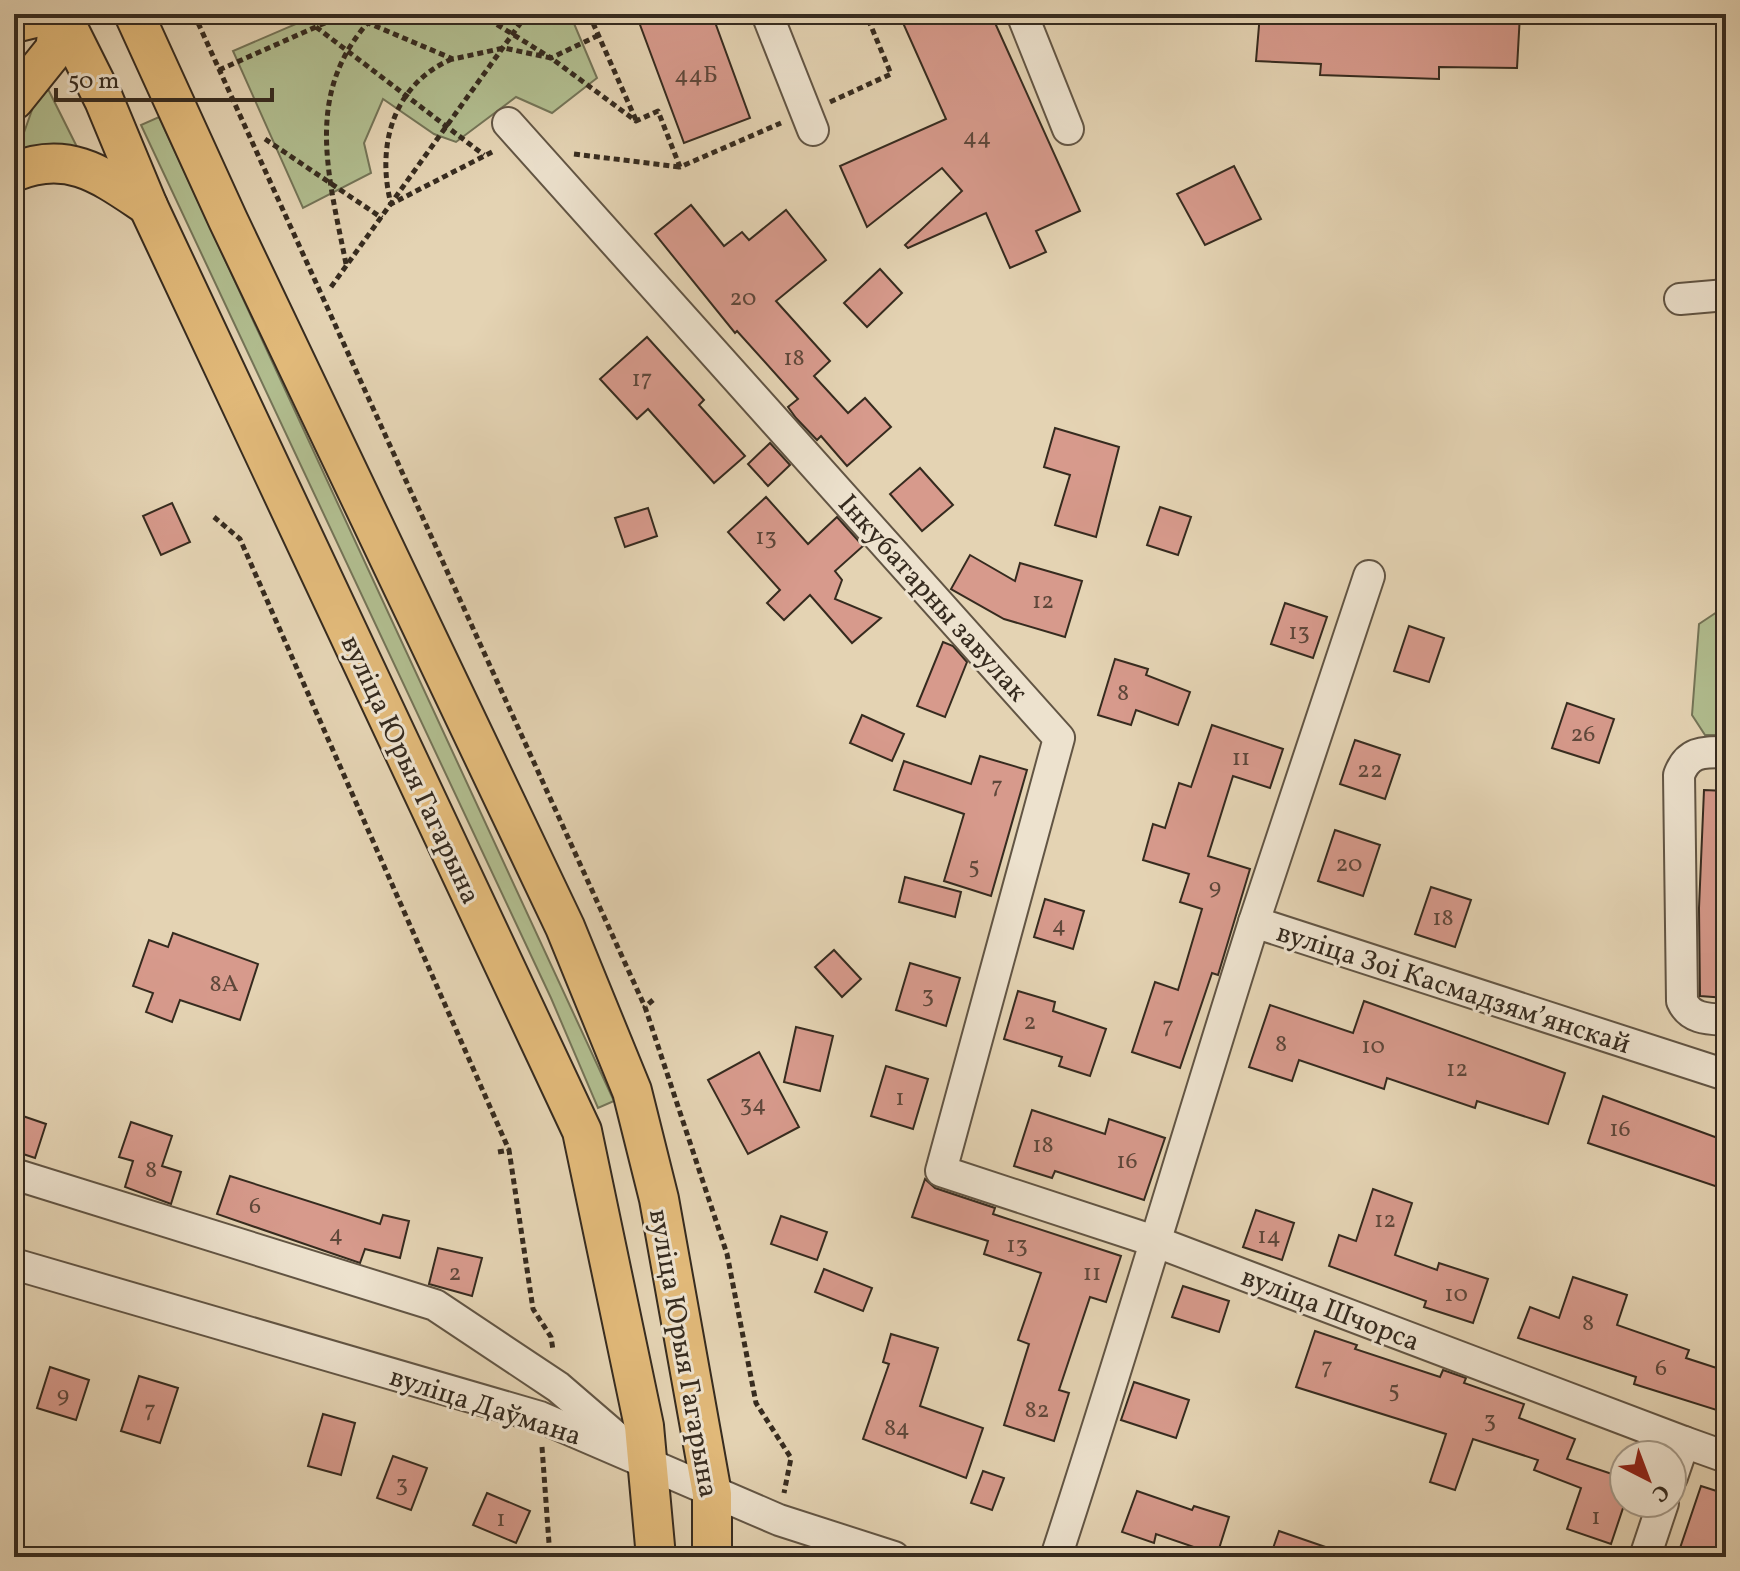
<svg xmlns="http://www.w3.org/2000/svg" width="1740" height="1571" font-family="Vollkorn,serif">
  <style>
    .green { fill: #b1bd8f; stroke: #747457; stroke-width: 2 }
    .building { fill: #d79a8c; stroke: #362b1f; stroke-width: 2 }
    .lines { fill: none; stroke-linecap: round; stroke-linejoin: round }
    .minor-casing { stroke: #625544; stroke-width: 34 }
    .major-casing { stroke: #362b1f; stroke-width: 42 }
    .path { stroke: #362b1f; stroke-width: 5; stroke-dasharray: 6 4; stroke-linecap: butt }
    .minor { stroke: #ede2ce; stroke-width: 30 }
    .major { stroke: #e2ba7a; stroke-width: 38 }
    .labels { text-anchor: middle; stroke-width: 6; stroke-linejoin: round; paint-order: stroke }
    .number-label { font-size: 24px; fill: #5e473a }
    .street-label { font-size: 28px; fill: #362b1f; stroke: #ede2ce }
  </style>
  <rect width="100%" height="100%" fill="#e4d3b3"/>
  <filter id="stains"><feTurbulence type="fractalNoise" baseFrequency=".0025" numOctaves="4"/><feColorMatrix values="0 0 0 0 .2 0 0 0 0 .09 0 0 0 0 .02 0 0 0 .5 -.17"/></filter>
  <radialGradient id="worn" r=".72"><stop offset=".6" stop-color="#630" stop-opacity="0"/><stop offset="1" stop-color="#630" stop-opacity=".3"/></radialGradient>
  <g class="green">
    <path d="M319 14H570L597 78 552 113 516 97 456 142 434 134 383 99 364 143 371 173 303 208 233 51Z"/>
    <path d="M43 79 82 157 16 155Z"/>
    <path d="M159 117 614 1101 598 1108 551 998 141 125Z"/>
    <path d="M1720 610 1726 611V735H1705L1692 715 1699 624Z"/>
  </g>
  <g class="building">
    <path d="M636 14H712L750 118 684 143Z"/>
    <path d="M899 14H991L1080 211 1036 231 1046 252 1010 268 986 213 908 248 905 245 962 191 942 168 867 227 840 166 946 119Z"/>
    <path d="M1260 14H1520L1517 68 1439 67V79L1320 75 1321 64 1256 61Z"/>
    <path d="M1234 166 1261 219 1205 245 1177 194Z"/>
    <path d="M691 205 724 246 742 232 749 240 786 210 826 260 776 301 830 361 814 376 848 413 865 398 891 427 847 466 821 436 817 440 796 418 788 407 798 399 737 331 735 333 655 234Z"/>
    <path d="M880 269 902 293 867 327 844 303Z"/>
    <path d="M647 337 704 400 699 405 745 456 714 483 648 409 637 419 600 379Z"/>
    <path d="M1055 428 1119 447 1096 537 1055 525 1070 475 1044 467Z"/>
    <path d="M770 443 790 465 768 486 748 464Z"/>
    <path d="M920 468 953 505 922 531 890 494Z"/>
    <path d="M766 497 808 544 837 517 863 546 835 571 842 580 835 599 881 618 852 643 810 595 784 620 767 603 780 590 728 532Z"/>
    <path d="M172 503 190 542 161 555 143 516Z"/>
    <path d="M1160 507 1191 517 1178 555 1147 545Z"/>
    <path d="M648 508 657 536 625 547 615 518Z"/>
    <path d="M970 555 1015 581 1020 563 1082 581 1065 637 1004 619 951 589Z"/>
    <path d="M1285 603 1327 617 1313 658 1271 644Z"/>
    <path d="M1409 626 1444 638 1429 682 1394 671Z"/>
    <path d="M943 642 953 646 967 662 945 717 917 706Z"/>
    <path d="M1115 659 1148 669 1146 675 1190 692 1178 725 1136 710 1131 725 1098 715Z"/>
    <path d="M1567 703 1614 719 1599 763 1552 748Z"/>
    <path d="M862 715 904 734 892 761 850 743Z"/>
    <path d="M1212 725 1283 749 1270 788 1233 776 1208 856 1250 869 1218 975 1212 973 1180 1068 1132 1052 1155 982 1178 990 1202 909 1180 902 1189 874 1143 860 1153 824 1165 828 1179 783 1191 787Z"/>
    <path d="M1355 740 1400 755 1385 799 1340 784Z"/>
    <path d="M980 756 1027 770 991 896 944 881 964 814 894 790 904 761 971 784Z"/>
    <path d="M1704 790 1726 791V998L1700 996 1699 908Z"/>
    <path d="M1335 830 1380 845 1363 896 1318 881Z"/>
    <path d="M905 877 961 892 955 917 899 902Z"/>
    <path d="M1431 887 1471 900 1455 947 1415 934Z"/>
    <path d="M1045 899 1084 911 1073 949 1034 937Z"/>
    <path d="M173 933 258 964 240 1020 180 1000 172 1022 146 1012 153 993 133 986 149 940 168 947Z"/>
    <path d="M834 950 861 979 842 997 815 967Z"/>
    <path d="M910 963 960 978 946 1026 896 1010Z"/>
    <path d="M1018 991 1055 1002 1053 1011 1106 1029 1090 1076 1059 1066 1062 1057 1004 1039Z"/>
    <path d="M1364 1001 1565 1073 1548 1124 1477 1101 1475 1108 1387 1078 1384 1089 1299 1060 1292 1081 1249 1067 1270 1005 1353 1033Z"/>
    <path d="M796 1027 833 1036 820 1091 784 1082Z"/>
    <path d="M759 1052 799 1127 748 1154 708 1080Z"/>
    <path d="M886 1066 928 1079 913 1129 871 1116Z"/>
    <path d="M1603 1096 1726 1141V1164L1718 1187 1588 1143Z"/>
    <path d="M1032 1110 1105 1134 1109 1119 1165 1138 1144 1200 1055 1171 1052 1178 1014 1166Z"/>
    <path d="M14 1113 46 1124 35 1158 14 1151Z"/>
    <path d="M131 1122 172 1136 162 1166 181 1172 171 1204 125 1187 133 1161 119 1157Z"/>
    <path d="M230 1176 380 1224 383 1215 409 1221 400 1258 365 1249 360 1263 217 1214Z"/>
    <path d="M925 1179 935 1188 995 1208 993 1214 1121 1256 1106 1302 1090 1297 1059 1390 1069 1393 1054 1441 1004 1425 1029 1344 1018 1340 1041 1273 984 1254 988 1241 912 1217Z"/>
    <path d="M1373 1189 1412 1203 1395 1255 1437 1270 1439 1263 1488 1279 1473 1323 1424 1307 1426 1301 1329 1266 1339 1235 1356 1241Z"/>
    <path d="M1256 1210 1294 1223 1282 1260 1243 1247Z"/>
    <path d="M781 1216 827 1232 817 1260 771 1244Z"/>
    <path d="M438 1248 482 1258 472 1296 429 1284Z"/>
    <path d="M824 1269 872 1288 863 1311 815 1292Z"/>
    <path d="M1573 1277 1627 1295 1617 1325 1689 1350 1686 1358 1726 1371V1413L1634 1384 1636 1377 1518 1338 1530 1307 1559 1318Z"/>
    <path d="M1183 1286 1229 1301 1219 1332 1172 1317Z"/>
    <path d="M1315 1331 1357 1345 1355 1349 1440 1377 1443 1370 1466 1378 1464 1383 1524 1404 1519 1418 1575 1439 1567 1459 1624 1478V1505L1611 1544 1567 1529 1581 1488 1534 1470 1538 1460 1473 1439 1455 1490 1430 1482 1446 1434 1296 1387Z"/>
    <path d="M891 1334 938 1348 920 1406 983 1428 966 1478 863 1439 889 1364 883 1362Z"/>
    <path d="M50 1367 89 1380 76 1420 37 1408Z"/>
    <path d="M139 1376 178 1388 160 1443 121 1431Z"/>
    <path d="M1134 1382 1189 1400 1176 1438 1121 1420Z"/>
    <path d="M323 1414 355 1423 341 1475 308 1466Z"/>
    <path d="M393 1456 427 1468 411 1510 377 1498Z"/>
    <path d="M983 1471 1004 1478 992 1510 971 1503Z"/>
    <path d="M1701 1486 1726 1494V1557H1677Z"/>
    <path d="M1137 1491 1192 1510 1194 1506 1229 1517 1217 1555 1156 1534 1154 1543 1122 1532Z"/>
    <path d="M487 1493 530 1511 516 1543 473 1525Z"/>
    <path d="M1279 1531 1343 1553V1557H1270Z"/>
  </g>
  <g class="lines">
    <defs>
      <g id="minor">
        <path d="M767 14 813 130"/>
        <path d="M1022 14 1068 129"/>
        <path d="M508 123 1059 738 941 1171 1154 1241 1684 1442 1672 1477"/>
        <path d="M1680 299 1726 295"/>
        <path d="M1369 576 1254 922 1726 1075"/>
        <path d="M1726 752C1703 752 1688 751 1679 775L1682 1001C1690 1019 1708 1019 1726 1020"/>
        <path d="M14 1174 435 1305 558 1387 623 1443"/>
        <path d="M14 1264 540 1417 779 1520 894 1557"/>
        <path d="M1684 1442 1726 1457"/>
        <path d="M1056 1557C1125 1347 1187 1134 1254 922"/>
        <path d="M1645 1557 1663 1503"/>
      </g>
      <g id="major">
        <path d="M61 14 104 100 148 206 582 1131 644 1426 656 1557"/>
        <path d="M134 14 228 220 565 927 632 1091 659 1199 712 1494V1557"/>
        <path d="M14 23 51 14"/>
        <path d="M14 100 55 49 60 14"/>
        <path d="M14 172C69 149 103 176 148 206"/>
      </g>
    </defs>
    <use href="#minor" class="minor-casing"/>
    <use href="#major" class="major-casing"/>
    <g class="path">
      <path d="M194 14 645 1007"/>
      <path d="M347 14 453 59 504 48 551 58 636 121 658 111 680 167 781 123"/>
      <path d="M480 14 551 58 599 35"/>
      <path d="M589 14 636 120"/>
      <path d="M316 27 484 155"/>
      <path d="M452 59C393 84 376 146 391 204L494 151"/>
      <path d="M219 70 345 14"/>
      <path d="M830 102 891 74 866 14"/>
      <path d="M265 139 382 218"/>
      <path d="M574 154 680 167"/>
      <path d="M346 264C328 172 302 89 376 14"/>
      <path d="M331 287 527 14"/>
      <path d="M214 517 240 539 509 1150"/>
      <path d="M653 1000 645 1007 727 1254 756 1403 791 1458 784 1493"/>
      <path d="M498 1152 509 1150 533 1309 551 1337 553 1350"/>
      <path d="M542 1447 550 1557"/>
    </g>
    <use href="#minor" class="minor"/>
    <use href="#major" class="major"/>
  </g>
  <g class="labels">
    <g class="number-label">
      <text x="696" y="82">44Б</text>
      <text x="977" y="144">44</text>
      <text x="743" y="305">20</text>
      <text x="794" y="365">18</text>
      <text x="642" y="386">17</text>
      <text x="766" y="544">13</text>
      <text x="1043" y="608">12</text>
      <text x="1299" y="639">13</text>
      <text x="1123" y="700">8</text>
      <text x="1583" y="741">26</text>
      <text x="1241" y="765">11</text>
      <text x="1370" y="777">22</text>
      <text x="997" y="793">7</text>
      <text x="1349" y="871">20</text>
      <text x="974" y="873">5</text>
      <text x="1215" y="894">9</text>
      <text x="1443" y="925">18</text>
      <text x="1059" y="932">4</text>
      <text x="224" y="991">8А</text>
      <text x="928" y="1002">3</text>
      <text x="1030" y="1029">2</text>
      <text x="1168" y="1033">7</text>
      <text x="1281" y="1051">8</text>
      <text x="1373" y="1053">10</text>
      <text x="1457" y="1076">12</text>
      <text x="900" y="1105">1</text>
      <text x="753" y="1111">34</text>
      <text x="1620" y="1136">16</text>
      <text x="1043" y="1152">18</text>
      <text x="1127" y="1168">16</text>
      <text x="151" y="1177">8</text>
      <text x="255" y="1213">6</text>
      <text x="1385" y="1227">12</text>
      <text x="336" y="1241">4</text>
      <text x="1269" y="1243">14</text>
      <text x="1017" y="1252">13</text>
      <text x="455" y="1280">2</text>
      <text x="1092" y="1280">11</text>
      <text x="1456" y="1301">10</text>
      <text x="1588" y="1330">8</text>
      <text x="1327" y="1374">7</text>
      <text x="1661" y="1375">6</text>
      <text x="1394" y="1397">5</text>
      <text x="63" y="1402">9</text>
      <text x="150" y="1417">7</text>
      <text x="1037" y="1417">82</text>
      <text x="1490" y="1427">3</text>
      <text x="897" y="1435">84</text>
      <text x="402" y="1491">3</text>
      <text x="1596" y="1524">1</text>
      <text x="501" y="1526">1</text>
    </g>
    <g class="street-label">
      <text transform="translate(934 597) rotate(48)" y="10">Інкубатарны завулак</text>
      <text transform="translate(412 769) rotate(65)" y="10">вуліца Юрыя Гагарына</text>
      <text transform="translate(1454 987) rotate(18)" y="10">вуліца Зоі Касмадзямʼянскай</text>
      <text transform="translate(1331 1308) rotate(21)" y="10">вуліца Шчорса</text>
      <text transform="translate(685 1353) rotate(80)" y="10">вуліца Юрыя Гагарына</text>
      <text transform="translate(486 1405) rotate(18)" y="10">вуліца Даўмана</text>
    </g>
  </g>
  <rect width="1740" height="1571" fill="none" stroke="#e4d3b3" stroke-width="48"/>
  <rect x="16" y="16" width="1708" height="1539" fill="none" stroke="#362b1f" stroke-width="4"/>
  <rect x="24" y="24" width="1692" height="1523" fill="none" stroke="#362b1f" stroke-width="2"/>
  <g transform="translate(1648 1479) rotate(138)"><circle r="38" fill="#ede2ce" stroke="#a49988" stroke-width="2"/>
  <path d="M0-6L14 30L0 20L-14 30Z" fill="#8f2418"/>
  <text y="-12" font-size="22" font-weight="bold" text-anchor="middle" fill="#362b1f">С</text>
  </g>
  <path d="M56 88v12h216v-12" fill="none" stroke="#362b1f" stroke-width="4"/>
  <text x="68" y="88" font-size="24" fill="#362b1f" stroke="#ede2ce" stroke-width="6" paint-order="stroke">50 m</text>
  <rect width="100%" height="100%" filter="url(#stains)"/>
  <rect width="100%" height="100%" fill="url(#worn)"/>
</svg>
